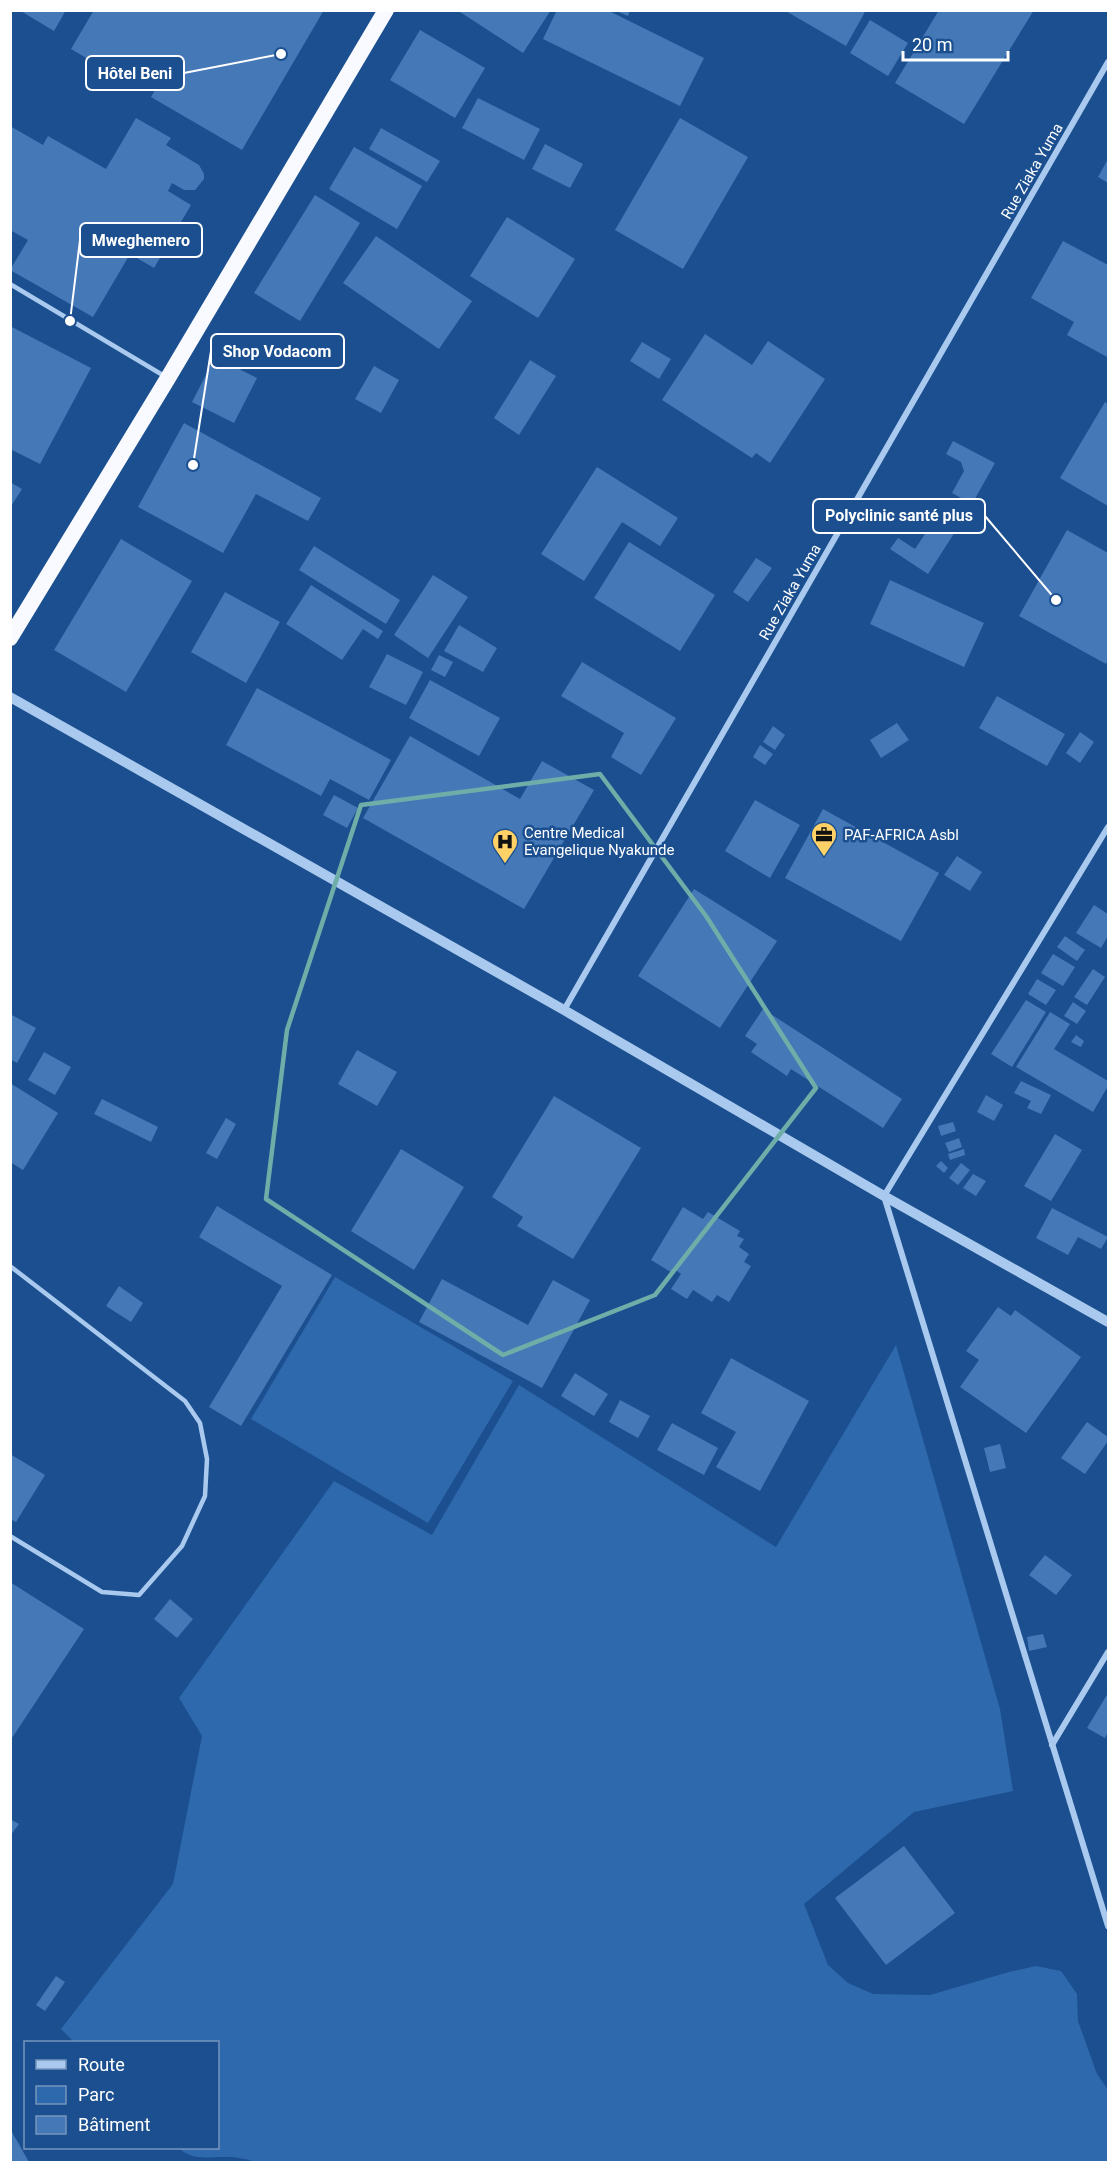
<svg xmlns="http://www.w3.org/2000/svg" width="1119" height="2173" font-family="Roboto,sans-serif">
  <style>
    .green { fill: #2e69ad }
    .building { fill: #4478b7 }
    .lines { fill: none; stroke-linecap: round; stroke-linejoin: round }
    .service { stroke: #a9c9ee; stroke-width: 4.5 }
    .minor { stroke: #a9c9ee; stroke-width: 6 }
    .tertiary { stroke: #a9c9ee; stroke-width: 10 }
    .trunk { stroke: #f8faff; stroke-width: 16 }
    .marked { fill: none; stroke: #6fada8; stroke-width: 4.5; stroke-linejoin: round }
    .labels { text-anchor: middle; stroke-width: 5; stroke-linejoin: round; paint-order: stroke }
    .street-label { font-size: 15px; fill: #fff; stroke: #1b4f8f }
    .poi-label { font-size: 15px; fill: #fff; stroke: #1b4f8f; text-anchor: start }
    .leader { fill: none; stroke: #fff; stroke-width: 2 }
    .callout-dot { fill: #fff; stroke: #1b4f8f; stroke-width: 2 }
    .callout { fill: #1b4f8f; stroke: #fff; stroke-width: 2 }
    .callout-label { font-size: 16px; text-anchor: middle; font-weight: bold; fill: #fff }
  </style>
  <rect width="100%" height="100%" fill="#1b4f8f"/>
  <g class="green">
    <path d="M335 1277 513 1381 428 1523 251 1419Z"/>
    <path d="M896 1345 1000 1709 1013 1791 914 1812 804 1904 828 1965 848 1983 873 1994 930 1995 1009 1972 1036 1966 1061 1971 1077 1994 1078 2021 1097 2074 1108 2090V2162H257C249 2160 238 2157 229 2157 210 2156 193 2162 179 2148H218V2042H74L61 2029 173 1884 202 1736 179 1698 334 1481 432 1535 519 1385 776 1547Z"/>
  </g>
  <g class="building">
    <path d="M19 10H66L54 31Z"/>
    <path d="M94 10H324L242 150 151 97 167 70 145 57 129 83 71 49Z"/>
    <path d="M457 10H551L523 53Z"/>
    <path d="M557 10H607L704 58 680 106 543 39Z"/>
    <path d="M614 10H630L628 16Z"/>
    <path d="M784 10H866L846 46Z"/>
    <path d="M939 10H1034L964 124 895 83Z"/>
    <path d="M870 20 908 43 888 76 850 53Z"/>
    <path d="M420 30 485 68 455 118 390 80Z"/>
    <path d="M478 98 540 129 524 160 462 128Z"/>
    <path d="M136 118 171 138 166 145 199 165 204 174V179L195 190H184L172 183 168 191 191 205 154 268 130 254 93 317 10 270 28 240 10 230V126L43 145 48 136 106 169Z"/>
    <path d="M680 118 748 157 683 269 615 230Z"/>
    <path d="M381 128 440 161 427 182 369 149Z"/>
    <path d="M545 144 583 164 570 188 532 169Z"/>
    <path d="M354 147 422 186 397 229 329 189Z"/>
    <path d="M1108 159V183L1098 177Z"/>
    <path d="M315 195 360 223 300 321 254 293Z"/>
    <path d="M507 217 575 259 538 318 470 276Z"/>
    <path d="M376 236 472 301 439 349 343 283Z"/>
    <path d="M1063 241 1108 265V353L1107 357 1067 335 1074 322 1031 298Z"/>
    <path d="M10 326 91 368 40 464 10 449Z"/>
    <path d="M705 334 752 365 768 341 825 379 770 463 756 453 752 458 662 400Z"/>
    <path d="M642 342 671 359 659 379 630 361Z"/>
    <path d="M215 357 257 378 234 423 192 402Z"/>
    <path d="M530 360 556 376 519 435 494 418Z"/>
    <path d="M374 366 399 380 381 413 355 399Z"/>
    <path d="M1105 402 1108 404V506L1060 478Z"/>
    <path d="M184 423 321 498 308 521 256 494 223 553 138 507Z"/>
    <path d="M953 441 995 463 972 504 952 493 964 471 961 462 946 454Z"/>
    <path d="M597 467 678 518 660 546 622 522 584 581 541 554Z"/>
    <path d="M10 482 22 489 10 508Z"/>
    <path d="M935 519 955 532 928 574 890 549 898 538 915 549Z"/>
    <path d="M1067 530 1108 553V659L1106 664 1019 616Z"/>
    <path d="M121 539 192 581 126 692 54 650Z"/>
    <path d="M629 542 715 595 680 651 594 598Z"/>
    <path d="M314 546 400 600 386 624 299 570Z"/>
    <path d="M756 558 772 568 748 602 733 592Z"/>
    <path d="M433 575 468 597 428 658 394 635Z"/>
    <path d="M890 580 984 623 964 667 870 624Z"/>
    <path d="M311 585 383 631 378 639 363 629 342 660 286 624Z"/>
    <path d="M225 592 280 622 246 683 191 652Z"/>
    <path d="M459 625 497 648 483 672 444 651Z"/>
    <path d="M387 654 423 672 406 705 369 687Z"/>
    <path d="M439 655 453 662 445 677 431 670Z"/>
    <path d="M582 662 676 718 641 775 611 757 624 733 561 696Z"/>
    <path d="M430 680 500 718 479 756 409 718Z"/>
    <path d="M257 688 391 760 369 800 330 779 321 796 226 745Z"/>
    <path d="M997 696 1065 734 1047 766 979 728Z"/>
    <path d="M897 723 909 740 881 758 870 740Z"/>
    <path d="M773 726 785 735 775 750 763 742Z"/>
    <path d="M1080 732 1094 742 1080 763 1066 753Z"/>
    <path d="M410 736 520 799 542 761 594 790 524 909 363 818Z"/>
    <path d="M760 745 773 754 765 765 753 757Z"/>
    <path d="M334 795 358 808 347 828 323 815Z"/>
    <path d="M755 800 800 825 770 878 725 851Z"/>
    <path d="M823 809 939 873 901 941 785 878Z"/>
    <path d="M957 856 982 872 970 891 944 875Z"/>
    <path d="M694 889 777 941 720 1028 638 976Z"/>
    <path d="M1094 905 1108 914V936L1101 948 1076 933Z"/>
    <path d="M1065 936 1085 950 1077 961 1057 947Z"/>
    <path d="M1053 954 1075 967 1063 986 1041 973Z"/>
    <path d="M1093 969 1105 977 1087 1005 1074 997Z"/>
    <path d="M1037 979 1056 990 1046 1005 1028 994Z"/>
    <path d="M1026 1000 1046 1012 1012 1067 991 1054Z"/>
    <path d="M1073 1002 1086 1011 1077 1024 1064 1016Z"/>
    <path d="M763 1009 902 1099 883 1128 791 1069 787 1076 751 1052 757 1044 745 1036Z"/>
    <path d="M1050 1012 1070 1024 1054 1049 1108 1081V1086L1093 1112 1016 1067Z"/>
    <path d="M10 1014 36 1028 17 1063 10 1059Z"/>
    <path d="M1076 1035 1084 1041 1081 1047 1071 1042Z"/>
    <path d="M357 1050 397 1072 377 1106 338 1084Z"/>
    <path d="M44 1052 71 1067 55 1095 28 1080Z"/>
    <path d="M1021 1081 1051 1095 1041 1114 1027 1108 1031 1101 1014 1093Z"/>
    <path d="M10 1083 58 1113 23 1170 10 1162Z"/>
    <path d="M986 1095 1003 1105 994 1121 977 1112Z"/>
    <path d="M554 1096 641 1148 573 1259 517 1226 523 1217 492 1197Z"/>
    <path d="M102 1099 158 1127 151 1142 94 1114Z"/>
    <path d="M226 1118 236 1124 217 1159 206 1153Z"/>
    <path d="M953 1122 956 1131 941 1136 938 1126Z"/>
    <path d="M1055 1134 1082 1150 1051 1201 1024 1186Z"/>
    <path d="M959 1138 962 1147 949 1152 945 1143Z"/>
    <path d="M401 1149 464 1187 414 1270 351 1231Z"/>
    <path d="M964 1149 965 1155 950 1160 948 1154Z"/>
    <path d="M941 1161 948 1168 944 1173 936 1166Z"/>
    <path d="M961 1163 970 1170 958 1185 949 1178Z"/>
    <path d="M973 1174 986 1181 976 1196 963 1188Z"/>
    <path d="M217 1206 332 1275 241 1426 209 1407 282 1286 199 1237Z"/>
    <path d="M683 1207 703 1219 708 1212 740 1231 737 1236 744 1239 739 1247 749 1254 744 1262 751 1266 729 1302 717 1295 712 1302 693 1290 687 1299 671 1289 681 1274 676 1270 674 1274 651 1260Z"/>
    <path d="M1052 1208 1108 1237 1101 1249 1078 1237 1068 1255 1036 1238Z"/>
    <path d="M442 1279 528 1325 553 1280 590 1300 542 1388 419 1322Z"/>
    <path d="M119 1286 143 1303 131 1322 106 1306Z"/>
    <path d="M998 1307 1011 1316 1015 1310 1081 1357 1026 1433 960 1387 979 1360 966 1351Z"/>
    <path d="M731 1358 809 1401 760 1491 716 1467 736 1432 701 1413Z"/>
    <path d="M575 1373 608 1394 594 1416 561 1396Z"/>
    <path d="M620 1400 650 1416 638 1438 609 1422Z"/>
    <path d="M1087 1422 1108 1437V1441L1085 1474 1061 1458Z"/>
    <path d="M672 1423 718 1448 704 1475 657 1450Z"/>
    <path d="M1000 1444 1006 1468 990 1472 984 1448Z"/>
    <path d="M10 1454 45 1475 16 1522 10 1519Z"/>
    <path d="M1045 1555 1072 1575 1056 1595 1029 1575Z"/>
    <path d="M10 1582 84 1629 10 1741Z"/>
    <path d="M170 1599 193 1619 177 1638 154 1619Z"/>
    <path d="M1043 1634 1047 1647 1029 1651 1027 1637Z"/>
    <path d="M1108 1693V1732L1105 1738 1087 1728Z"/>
    <path d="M10 1819 19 1824 10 1836Z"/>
    <path d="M904 1846 955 1913 886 1965 835 1898Z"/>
    <path d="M56 1976 65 1982 45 2011 36 2005Z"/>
    <path d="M12 2132 29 2162H10V2133Z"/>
  </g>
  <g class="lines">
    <g class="service">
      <path d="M10 284 166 377"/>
      <path d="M10 1266 185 1401 200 1423 207 1459 205 1496 182 1546 139 1595 102 1592 10 1536"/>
    </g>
    <g class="minor">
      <path d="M1108 827 884 1196 1108 1926"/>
      <path d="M564 1010 1108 62"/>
      <path d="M1052 1745 1108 1652"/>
    </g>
    <path class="tertiary" d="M10 697 564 1010 884 1196 1108 1322"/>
    <path class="trunk" d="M10 638 168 378 386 10"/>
  </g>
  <path class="marked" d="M600 774 706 916 816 1088 655 1295 503 1355 266 1199 287 1030 361 805Z"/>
  <defs>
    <symbol id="office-pin" viewBox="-11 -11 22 30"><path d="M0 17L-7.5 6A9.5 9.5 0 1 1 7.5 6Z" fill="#ffd166" stroke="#1b4f8f"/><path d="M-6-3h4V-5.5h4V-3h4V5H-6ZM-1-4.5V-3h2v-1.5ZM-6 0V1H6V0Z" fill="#111"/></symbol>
    <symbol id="hospital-pin" viewBox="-11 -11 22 30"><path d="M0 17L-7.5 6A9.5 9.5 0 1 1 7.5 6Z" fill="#ffd166" stroke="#1b4f8f"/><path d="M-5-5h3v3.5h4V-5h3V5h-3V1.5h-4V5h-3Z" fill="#111"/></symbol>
  </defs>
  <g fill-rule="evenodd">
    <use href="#office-pin" x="809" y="820" width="30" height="40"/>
    <use href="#hospital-pin" x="490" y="827" width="30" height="40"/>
  </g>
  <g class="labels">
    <g class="street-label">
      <text transform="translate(1032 171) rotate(-60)" y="5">Rue Ziaka Yuma</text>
      <text transform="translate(790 592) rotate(-60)" y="5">Rue Ziaka Yuma</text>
    </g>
    <g class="poi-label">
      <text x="524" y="838">Centre Medical<tspan x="524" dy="17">Evangelique Nyakunde</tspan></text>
      <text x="844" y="840">PAF-AFRICA Asbl</text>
    </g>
  </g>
  <path class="leader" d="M281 54L184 73M70 321L80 240M193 465L211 351M1056 600L985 516"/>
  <g class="callout-dot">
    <circle cx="281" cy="54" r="6"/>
    <circle cx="70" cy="321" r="6"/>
    <circle cx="193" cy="465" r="6"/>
    <circle cx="1056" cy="600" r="6"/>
  </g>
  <g class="callout">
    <rect x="86" y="56" width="98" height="34" rx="6"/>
    <rect x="80" y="223" width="122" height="34" rx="6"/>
    <rect x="211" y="334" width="133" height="34" rx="6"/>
    <rect x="813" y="499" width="172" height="34" rx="6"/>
  </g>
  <g class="callout-label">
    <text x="135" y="79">Hôtel Beni</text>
    <text x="141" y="246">Mweghemero</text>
    <text x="277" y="357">Shop Vodacom</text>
    <text x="899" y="521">Polyclinic santé plus</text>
  </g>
  <rect width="1119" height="2173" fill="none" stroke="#ffffff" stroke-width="24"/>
  <rect x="24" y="2041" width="195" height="108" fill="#1b4f8f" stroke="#7695bc" stroke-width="1.5"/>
  <rect x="36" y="2060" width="30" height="9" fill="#a9c9ee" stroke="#7695bc" stroke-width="1.5"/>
  <text x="78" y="2071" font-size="18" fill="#ffffff">Route</text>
  <rect x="36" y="2086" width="30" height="18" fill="#2e69ad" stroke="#7695bc" stroke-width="1.5"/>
  <text x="78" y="2101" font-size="18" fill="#ffffff">Parc</text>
  <rect x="36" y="2116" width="30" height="18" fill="#4478b7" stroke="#7695bc" stroke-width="1.5"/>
  <text x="78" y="2131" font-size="18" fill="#ffffff">Bâtiment</text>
  <path d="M903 51v9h105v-9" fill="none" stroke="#ffffff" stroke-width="3"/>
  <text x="912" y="51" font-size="18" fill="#ffffff" stroke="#1b4f8f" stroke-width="4.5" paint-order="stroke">20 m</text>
</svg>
